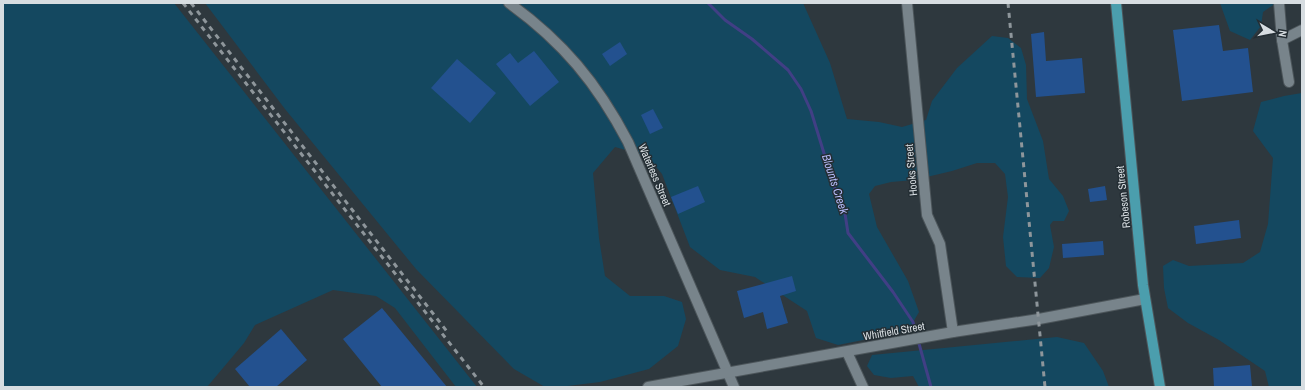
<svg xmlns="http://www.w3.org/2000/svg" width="1305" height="390" font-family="'Archivo Narrow',sans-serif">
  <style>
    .green { fill: #144860 }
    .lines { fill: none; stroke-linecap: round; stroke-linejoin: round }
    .stream { stroke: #413f85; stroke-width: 3 }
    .building { fill: #23518f }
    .minor-casing { stroke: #4c555a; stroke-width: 12 }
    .secondary-casing { stroke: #4c555a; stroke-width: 12 }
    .primary-casing { stroke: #4c555a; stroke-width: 12 }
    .minor { stroke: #78848b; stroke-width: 10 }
    .secondary { stroke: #78848b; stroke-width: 10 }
    .primary { stroke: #4b9ead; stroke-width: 10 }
    .rail { stroke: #8e969b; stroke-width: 3; stroke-dasharray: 5 5; stroke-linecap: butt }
    .labels { text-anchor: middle; stroke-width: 3; stroke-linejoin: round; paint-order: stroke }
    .street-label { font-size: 11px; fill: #d7dde1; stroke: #242e34 }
    .water-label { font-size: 12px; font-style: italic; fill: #b4b9f6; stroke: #242e34 }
  </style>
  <rect width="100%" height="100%" fill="#2e383e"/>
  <g class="green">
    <path d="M3 3H174L477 387H456L395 308 376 296 333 290 255 325 244 343 207 387H3Z"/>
    <path d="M205 3H803L830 63 847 119 879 122 902 127 926 120 932 101 957 68 992 36 1008 38 1021 48 1026 65 1027 99 1043 141 1049 179 1063 196 1069 211 1064 221H1053L1050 225 1054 247 1049 268 1040 278 1017 277 1006 266 1003 237 1008 197 1005 174 995 163H977L952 171 914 180 891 182 875 186 869 194 877 227 908 281 919 312 908 331 838 345 816 338 807 311 755 277 720 270 690 247 662 174 647 156 615 147 593 173 599 238 605 276 630 296H664L682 302 686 319 678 346 649 369 600 382 559 387H545L514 369 416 269 285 109Z"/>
    <path d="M1220 3H1276L1263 12 1261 26 1250 40 1230 31Z"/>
    <path d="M1302 93V387H1269L1265 371 1219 340 1188 323 1168 308 1164 288 1163 266 1173 260 1189 266 1243 263 1260 252 1268 224 1273 158 1253 131 1261 102 1284 96Z"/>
    <path d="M1057 337 1084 343 1103 371 1109 387H919L913 376 891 378 874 375 867 366 872 355Z"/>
  </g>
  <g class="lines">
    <path class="stream" d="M708 3 725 20 752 39 788 70 801 89 811 111 835 189 844 207 848 233 893 292 913 322 931 387"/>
  </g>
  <g class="building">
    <path d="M1219 25 1223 51 1248 48 1253 92 1182 101 1173 30Z"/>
    <path d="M1044 32 1046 61 1082 58 1085 93 1036 97 1031 34Z"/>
    <path d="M620 42 627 54 610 66 602 54Z"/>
    <path d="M534 51 559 82 530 106 496 64 510 53 518 63Z"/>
    <path d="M457 59 496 93 470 123 431 88Z"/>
    <path d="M653 109 663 128 650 134 641 115Z"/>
    <path d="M698 186 705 202 678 214 671 197Z"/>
    <path d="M1105 186 1107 200 1090 202 1088 189Z"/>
    <path d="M1239 220 1241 238 1196 244 1194 226Z"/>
    <path d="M1103 241 1104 255 1063 258 1062 244Z"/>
    <path d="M792 276 796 291 780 296 788 323 767 329 763 312 744 318 737 291Z"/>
    <path d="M382 308 447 387H382L343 339Z"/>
    <path d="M281 329 307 360 276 387H250L235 369Z"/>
    <path d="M1250 365 1252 387H1214L1213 368Z"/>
  </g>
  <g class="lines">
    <defs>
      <g id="minor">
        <path d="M509 3C563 42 597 83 628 142L734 387"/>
        <path d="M907 3 927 215 940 244 953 332"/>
        <path d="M1279 3 1282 40 1289 82"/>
        <path d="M1282 40 1302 30"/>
        <path d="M847 352 863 387"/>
      </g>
      <path id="secondary" d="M648 387 953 332 1039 319 1145 299"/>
      <path id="primary" d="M1116 3 1143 285 1160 387"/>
    </defs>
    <use href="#minor" class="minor-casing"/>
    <use href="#secondary" class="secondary-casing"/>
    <use href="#primary" class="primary-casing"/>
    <use href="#minor" class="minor"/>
    <use href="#secondary" class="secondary"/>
    <use href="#primary" class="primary"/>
    <g class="rail">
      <path d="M183 3 484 387"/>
      <path d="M191 3 449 334"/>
      <path d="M1008 3 1045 387"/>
    </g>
  </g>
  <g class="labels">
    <g class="street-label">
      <text transform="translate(911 170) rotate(-95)" y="4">Hooks Street</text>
      <text transform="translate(655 175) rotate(67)" y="4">Waterless Street</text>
      <text transform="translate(1123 197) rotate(-96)" y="4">Robeson Street</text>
      <text transform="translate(894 331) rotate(-10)" y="4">Whitfield Street</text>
    </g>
    <g class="water-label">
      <text transform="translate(835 184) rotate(72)" y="4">Blounts Creek</text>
    </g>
  </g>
  <rect width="1305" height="390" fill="none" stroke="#d7dde1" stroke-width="8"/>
  <g transform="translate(1273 32) rotate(100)" stroke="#242e34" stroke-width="3" paint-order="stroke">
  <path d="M0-3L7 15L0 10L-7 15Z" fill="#d7dde1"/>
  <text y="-6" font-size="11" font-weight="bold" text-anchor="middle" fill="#d7dde1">N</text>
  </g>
</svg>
